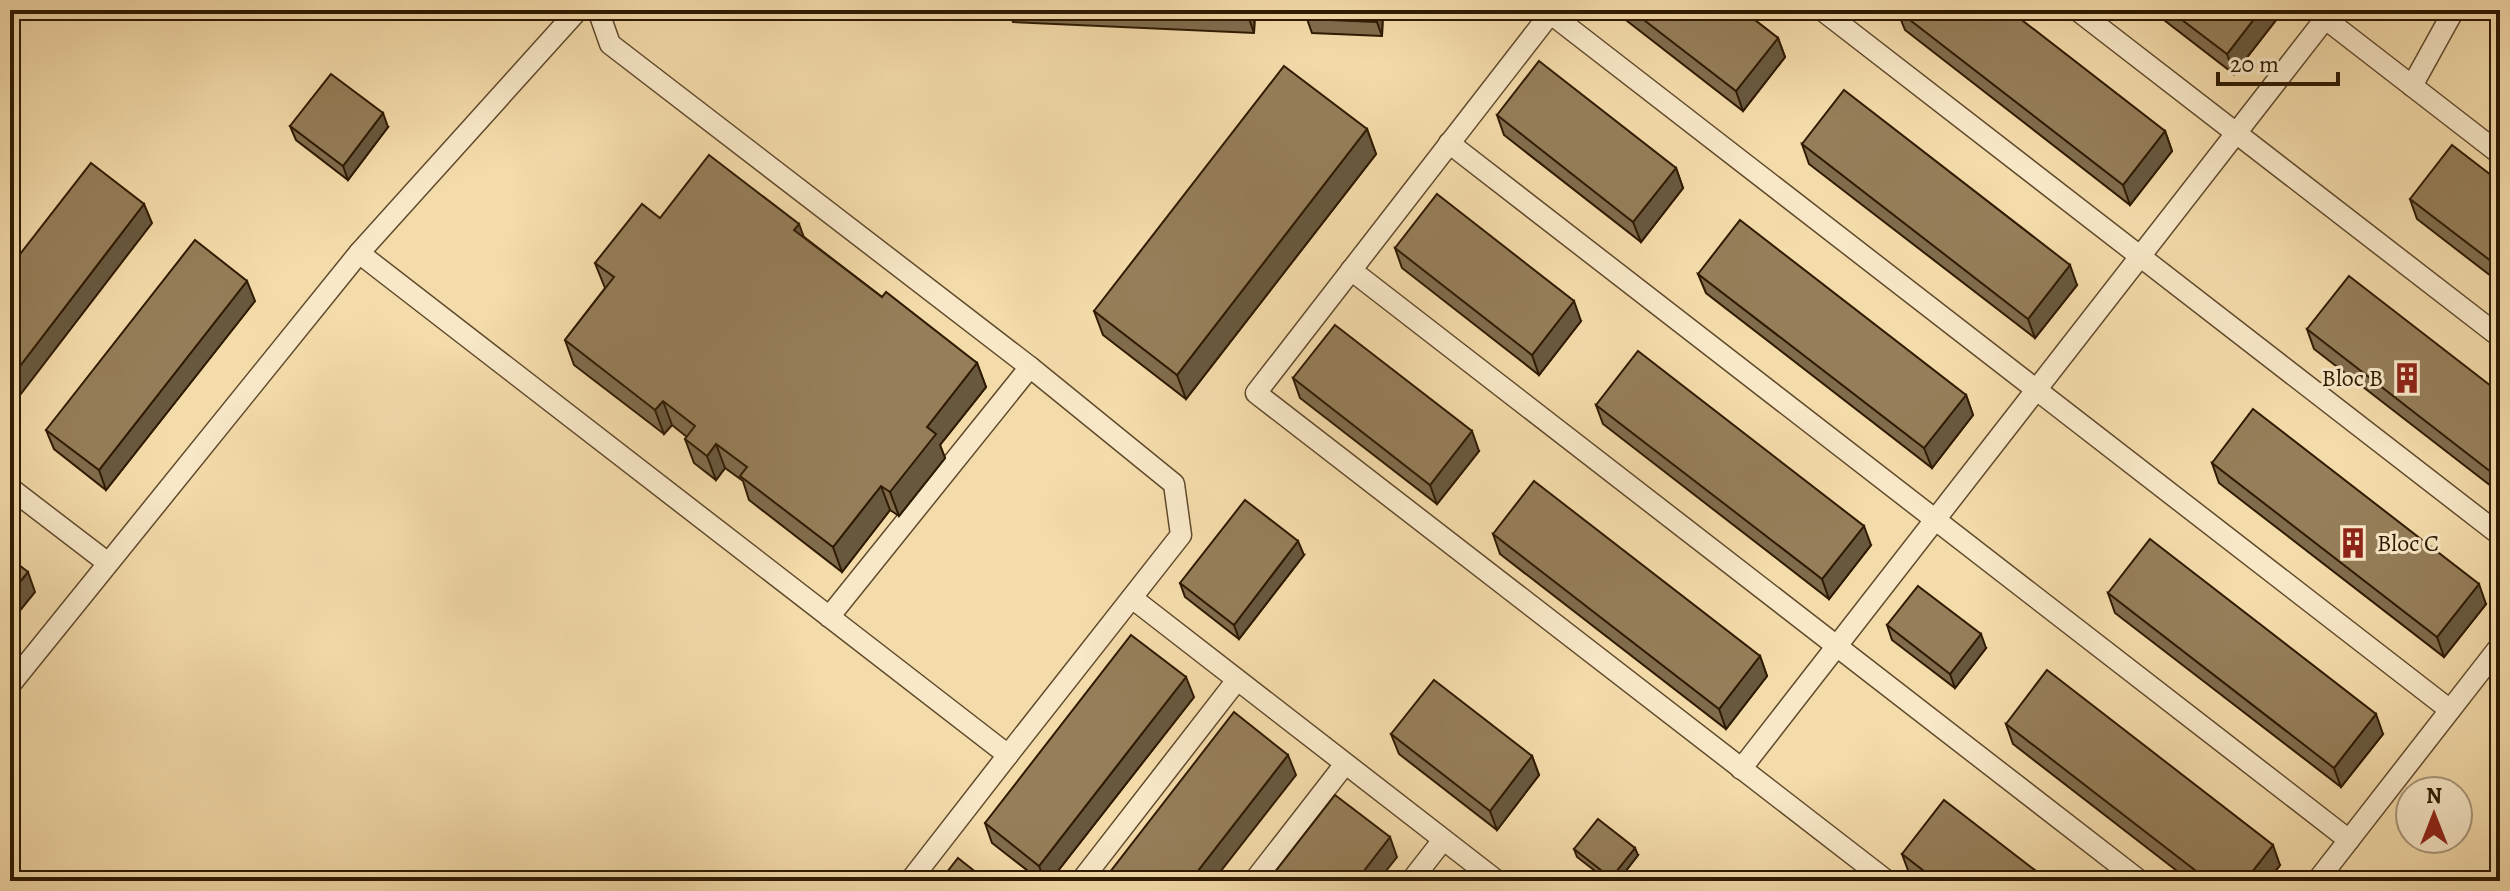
<svg xmlns="http://www.w3.org/2000/svg" width="2510" height="891" font-family="Alegreya,serif">
  <style>
    .lines { fill: none; stroke-linecap: round; stroke-linejoin: round }
    .lane-casing { stroke: #604a2c; stroke-width: 23 }
    .lane { stroke: #f8e8c8; stroke-width: 20 }
    .wall { fill: #806c4d; stroke: #2f1a02; stroke-width: 2 }
    .shaded-wall { fill: #68583e; stroke: #2f1a02; stroke-width: 2 }
    .building { fill: #957e59; stroke: #2f1a02; stroke-width: 2 }
    .labels { text-anchor: middle; stroke-width: 6; stroke-linejoin: round; paint-order: stroke }
    .poi-label { font-size: 24px; fill: #2f1a02; stroke: #f8e8c8; text-anchor: end }
  </style>
  <rect width="100%" height="100%" fill="#f4dbaa"/>
  <filter id="stains"><feTurbulence type="fractalNoise" baseFrequency=".0025" numOctaves="4"/><feColorMatrix values="0 0 0 0 .2 0 0 0 0 .09 0 0 0 0 .02 0 0 0 .5 -.17"/></filter>
  <radialGradient id="worn" r=".72"><stop offset=".6" stop-color="#630" stop-opacity="0"/><stop offset="1" stop-color="#630" stop-opacity=".3"/></radialGradient>
  <g class="lines">
    <defs>
      <g id="lane">
        <path d="M598 10 610 44 1030 367"/>
        <path d="M1546 10 2450 710"/>
        <path d="M1553 10 1256 393 1887 881"/>
        <path d="M1822 10 2500 535"/>
        <path d="M2077 10 2500 337"/>
        <path d="M2314 10 2500 154"/>
        <path d="M2412 86 2454 10"/>
        <path d="M1449 143 2349 840"/>
        <path d="M359 253 1008 755 1181 535 1174 484 1030 367 829 617"/>
        <path d="M1351 270 2140 881"/>
        <path d="M10 488 108 563"/>
        <path d="M1132 598 1497 881"/>
        <path d="M10 685 359 253 578 10"/>
        <path d="M1741 769 2325 19"/>
        <path d="M910 881 1008 755"/>
        <path d="M1081 881 1237 680"/>
        <path d="M1254 881 1345 764"/>
        <path d="M1411 881 1443 840"/>
        <path d="M2317 881 2500 646"/>
      </g>
    </defs>
    <use href="#lane" class="lane-casing"/>
    <use href="#lane" class="lane"/>
  </g>
  <g class="wall">
    <path d="M720 10H954L953 20Z"/>
    <path d="M1008 10H1255L1254 33 1013 22Z"/>
    <path d="M1308 10H1383L1382 36 1312 33 1307 19Z"/>
    <path d="M1613 10H1742L1778 38 1785 57 1743 111Z"/>
    <path d="M1897 10 2165 131 2172 151 2130 205 1905 30Z"/>
    <path d="M2151 10H2272L2276 20 2234 74Z"/>
    <path d="M1497 115 1676 168 1683 188 1641 242 1504 135Z"/>
    <path d="M290 126 388 127 348 180 296 140Z"/>
    <path d="M1367 129 1376 154 1186 399 1103 335 1094 311Z"/>
    <path d="M1802 144 2077 285 2035 338 1809 164Z"/>
    <path d="M2500 182V283L2417 219 2410 199Z"/>
    <path d="M660 218 804 237 882 297 977 363 986 387 940 445 945 458 899 516 890 510 842 572 749 500 743 481 725 468 716 480 694 463 685 439 687 437 672 425 664 434 574 365 565 340 605 288 595 263Z"/>
    <path d="M1395 248 1581 321 1539 375 1402 268Z"/>
    <path d="M1698 274 1966 395 1973 415 1932 468 1706 293Z"/>
    <path d="M255 301 106 490 54 449 46 430Z"/>
    <path d="M2307 329 2500 393V493L2314 349Z"/>
    <path d="M1293 378 1479 451 1437 504 1300 398Z"/>
    <path d="M1596 405 1871 545 1829 599 1603 424Z"/>
    <path d="M2212 463 2486 604 2444 657 2219 483Z"/>
    <path d="M1493 534 1760 656 1767 676 1726 729 1500 554Z"/>
    <path d="M1304 555 1239 639 1185 597 1180 583Z"/>
    <path d="M2108 593 2383 734 2341 787 2115 613Z"/>
    <path d="M1887 625 1986 648 1955 688 1892 640Z"/>
    <path d="M1194 697 1050 881H1041L992 843 985 823Z"/>
    <path d="M2006 724 2280 865 2268 881H2190L2013 744Z"/>
    <path d="M1391 734 1532 756 1539 775 1497 830 1399 754Z"/>
    <path d="M1574 849 1638 855 1618 881H1608L1577 857Z"/>
    <path d="M1902 854 2049 881H1919L1909 873Z"/>
  </g>
  <g class="shaded-wall">
    <path d="M950 10H954L953 20Z"/>
    <path d="M1247 10H1255L1254 33 1247 13Z"/>
    <path d="M1378 10H1383L1382 36 1377 22Z"/>
    <path d="M2261 10H2272L2276 20 2234 74 2227 54Z"/>
    <path d="M1778 38 1785 57 1743 111 1736 91Z"/>
    <path d="M383 113 388 127 348 180 343 166Z"/>
    <path d="M1367 129 1376 154 1186 399 1177 375Z"/>
    <path d="M2165 131 2172 151 2130 205 2123 185Z"/>
    <path d="M1676 168 1683 188 1641 242 1633 222Z"/>
    <path d="M144 204 152 223 10 408V379Z"/>
    <path d="M799 224 808 248 794 230Z"/>
    <path d="M2070 265 2077 285 2035 338 2028 319Z"/>
    <path d="M247 281 255 301 106 490 99 470Z"/>
    <path d="M1574 301 1581 321 1539 375 1532 355Z"/>
    <path d="M977 363 986 387 940 445 945 458 899 516 890 492 927 427Z"/>
    <path d="M1966 395 1973 415 1932 468 1924 448Z"/>
    <path d="M663 401 672 425 664 434 655 410Z"/>
    <path d="M1472 431 1479 451 1437 504 1430 485Z"/>
    <path d="M716 444 725 468 716 480 707 456Z"/>
    <path d="M881 486 890 510 842 572 833 547Z"/>
    <path d="M1864 526 1871 545 1829 599 1822 579Z"/>
    <path d="M1298 541 1304 555 1239 639 1234 625Z"/>
    <path d="M28 572 35 592 10 623V594Z"/>
    <path d="M2479 584 2486 604 2444 657 2437 637Z"/>
    <path d="M1981 634 1986 648 1955 688 1950 674Z"/>
    <path d="M1760 656 1767 676 1726 729 1719 709Z"/>
    <path d="M1186 677 1194 697 1050 881H1045L1039 866Z"/>
    <path d="M2376 714 2383 734 2341 787 2334 768Z"/>
    <path d="M1288 755 1296 775 1213 881H1190Z"/>
    <path d="M1532 756 1539 775 1497 830 1490 811Z"/>
    <path d="M1390 837 1397 857 1378 881H1356Z"/>
    <path d="M2273 845 2280 865 2268 881H2245Z"/>
    <path d="M1635 848 1638 855 1618 881H1612L1611 878Z"/>
  </g>
  <g class="building">
    <path d="M1170 10H1247V13Z"/>
    <path d="M1308 10H1378L1377 22 1307 19Z"/>
    <path d="M1631 10H1742L1778 38 1736 91Z"/>
    <path d="M1897 10H2009L2165 131 2123 185Z"/>
    <path d="M2169 10H2261L2227 54Z"/>
    <path d="M1539 61 1676 168 1633 222 1497 115Z"/>
    <path d="M1284 66 1367 129 1177 375 1094 311Z"/>
    <path d="M331 74 383 113 343 166 290 126Z"/>
    <path d="M1844 90 2070 265 2028 319 1802 144Z"/>
    <path d="M2452 145 2500 182V268L2410 199Z"/>
    <path d="M709 155 799 224 794 230 882 297 886 292 977 363 927 427 936 434 890 492 881 486 833 547 740 476 747 467 716 444 707 456 685 439 695 426 663 401 655 410 565 340 614 277 595 263 642 204 660 218Z"/>
    <path d="M91 163 144 204 10 379V267Z"/>
    <path d="M1437 194 1574 301 1532 355 1395 248Z"/>
    <path d="M1740 220 1966 395 1924 448 1698 274Z"/>
    <path d="M195 240 247 281 99 470 46 430Z"/>
    <path d="M2349 276 2500 393V479L2307 329Z"/>
    <path d="M1335 325 1472 431 1430 485 1293 378Z"/>
    <path d="M1638 351 1864 526 1822 579 1596 405Z"/>
    <path d="M2253 409 2479 584 2437 637 2212 463Z"/>
    <path d="M1534 481 1760 656 1719 709 1493 534Z"/>
    <path d="M1245 500 1298 541 1234 625 1180 583Z"/>
    <path d="M2150 539 2376 714 2334 768 2108 593Z"/>
    <path d="M10 558 28 572 10 594Z"/>
    <path d="M1918 586 1981 634 1950 674 1887 625Z"/>
    <path d="M1131 635 1186 677 1039 866 985 823Z"/>
    <path d="M2047 670 2273 845 2245 881H2209L2006 724Z"/>
    <path d="M1434 680 1532 756 1490 811 1391 734Z"/>
    <path d="M1234 712 1288 755 1190 881H1103Z"/>
    <path d="M1335 795 1390 837 1356 881H1268Z"/>
    <path d="M1944 800 2049 881H1937L1902 854Z"/>
    <path d="M1598 819 1635 848 1611 878 1574 849Z"/>
    <path d="M958 858 987 881H940Z"/>
    <path d="M1438 872 1449 881H1430Z"/>
  </g>
  <defs>
    <symbol id="building-bare" viewBox="-9 -9 18 18"><path d="M-4-6H4V6H1V3H-1V6H-4ZM-2.5-4.3h1.7v1.8h-1.7ZM.8-4.3h1.7v1.8H.8ZM-2.5-1h1.7V.8h-1.7ZM.8-1h1.7V.8H.8Z" fill="#8f2418" stroke="#f8e8c8" stroke-width="2.5" paint-order="stroke"/></symbol>
  </defs>
  <g fill-rule="evenodd">
    <use href="#building-bare" x="2385" y="356" width="44" height="44"/>
    <use href="#building-bare" x="2331" y="521" width="44" height="44"/>
  </g>
  <g class="labels">
    <g class="poi-label">
      <text x="2383" y="386">Bloc B</text>
      <text x="2377" y="551" text-anchor="start">Bloc C</text>
    </g>
  </g>
  <rect width="2510" height="891" fill="none" stroke="#f4dbaa" stroke-width="40"/>
  <rect x="12" y="12" width="2486" height="867" fill="none" stroke="#2f1a02" stroke-width="4"/>
  <rect x="20" y="20" width="2470" height="851" fill="none" stroke="#2f1a02" stroke-width="2"/>
  <g transform="translate(2434 815)"><circle r="38" fill="#f8e8c8" stroke="#a89679" stroke-width="2"/>
  <path d="M0-6L14 30L0 20L-14 30Z" fill="#8f2418"/>
  <text y="-12" font-size="22" font-weight="bold" text-anchor="middle" fill="#2f1a02">N</text>
  </g>
  <path d="M2218 72v12h120v-12" fill="none" stroke="#2f1a02" stroke-width="4"/>
  <text x="2230" y="72" font-size="24" fill="#2f1a02" stroke="#f8e8c8" stroke-width="6" paint-order="stroke">20 m</text>
  <rect width="100%" height="100%" filter="url(#stains)"/>
  <rect width="100%" height="100%" fill="url(#worn)"/>
</svg>
